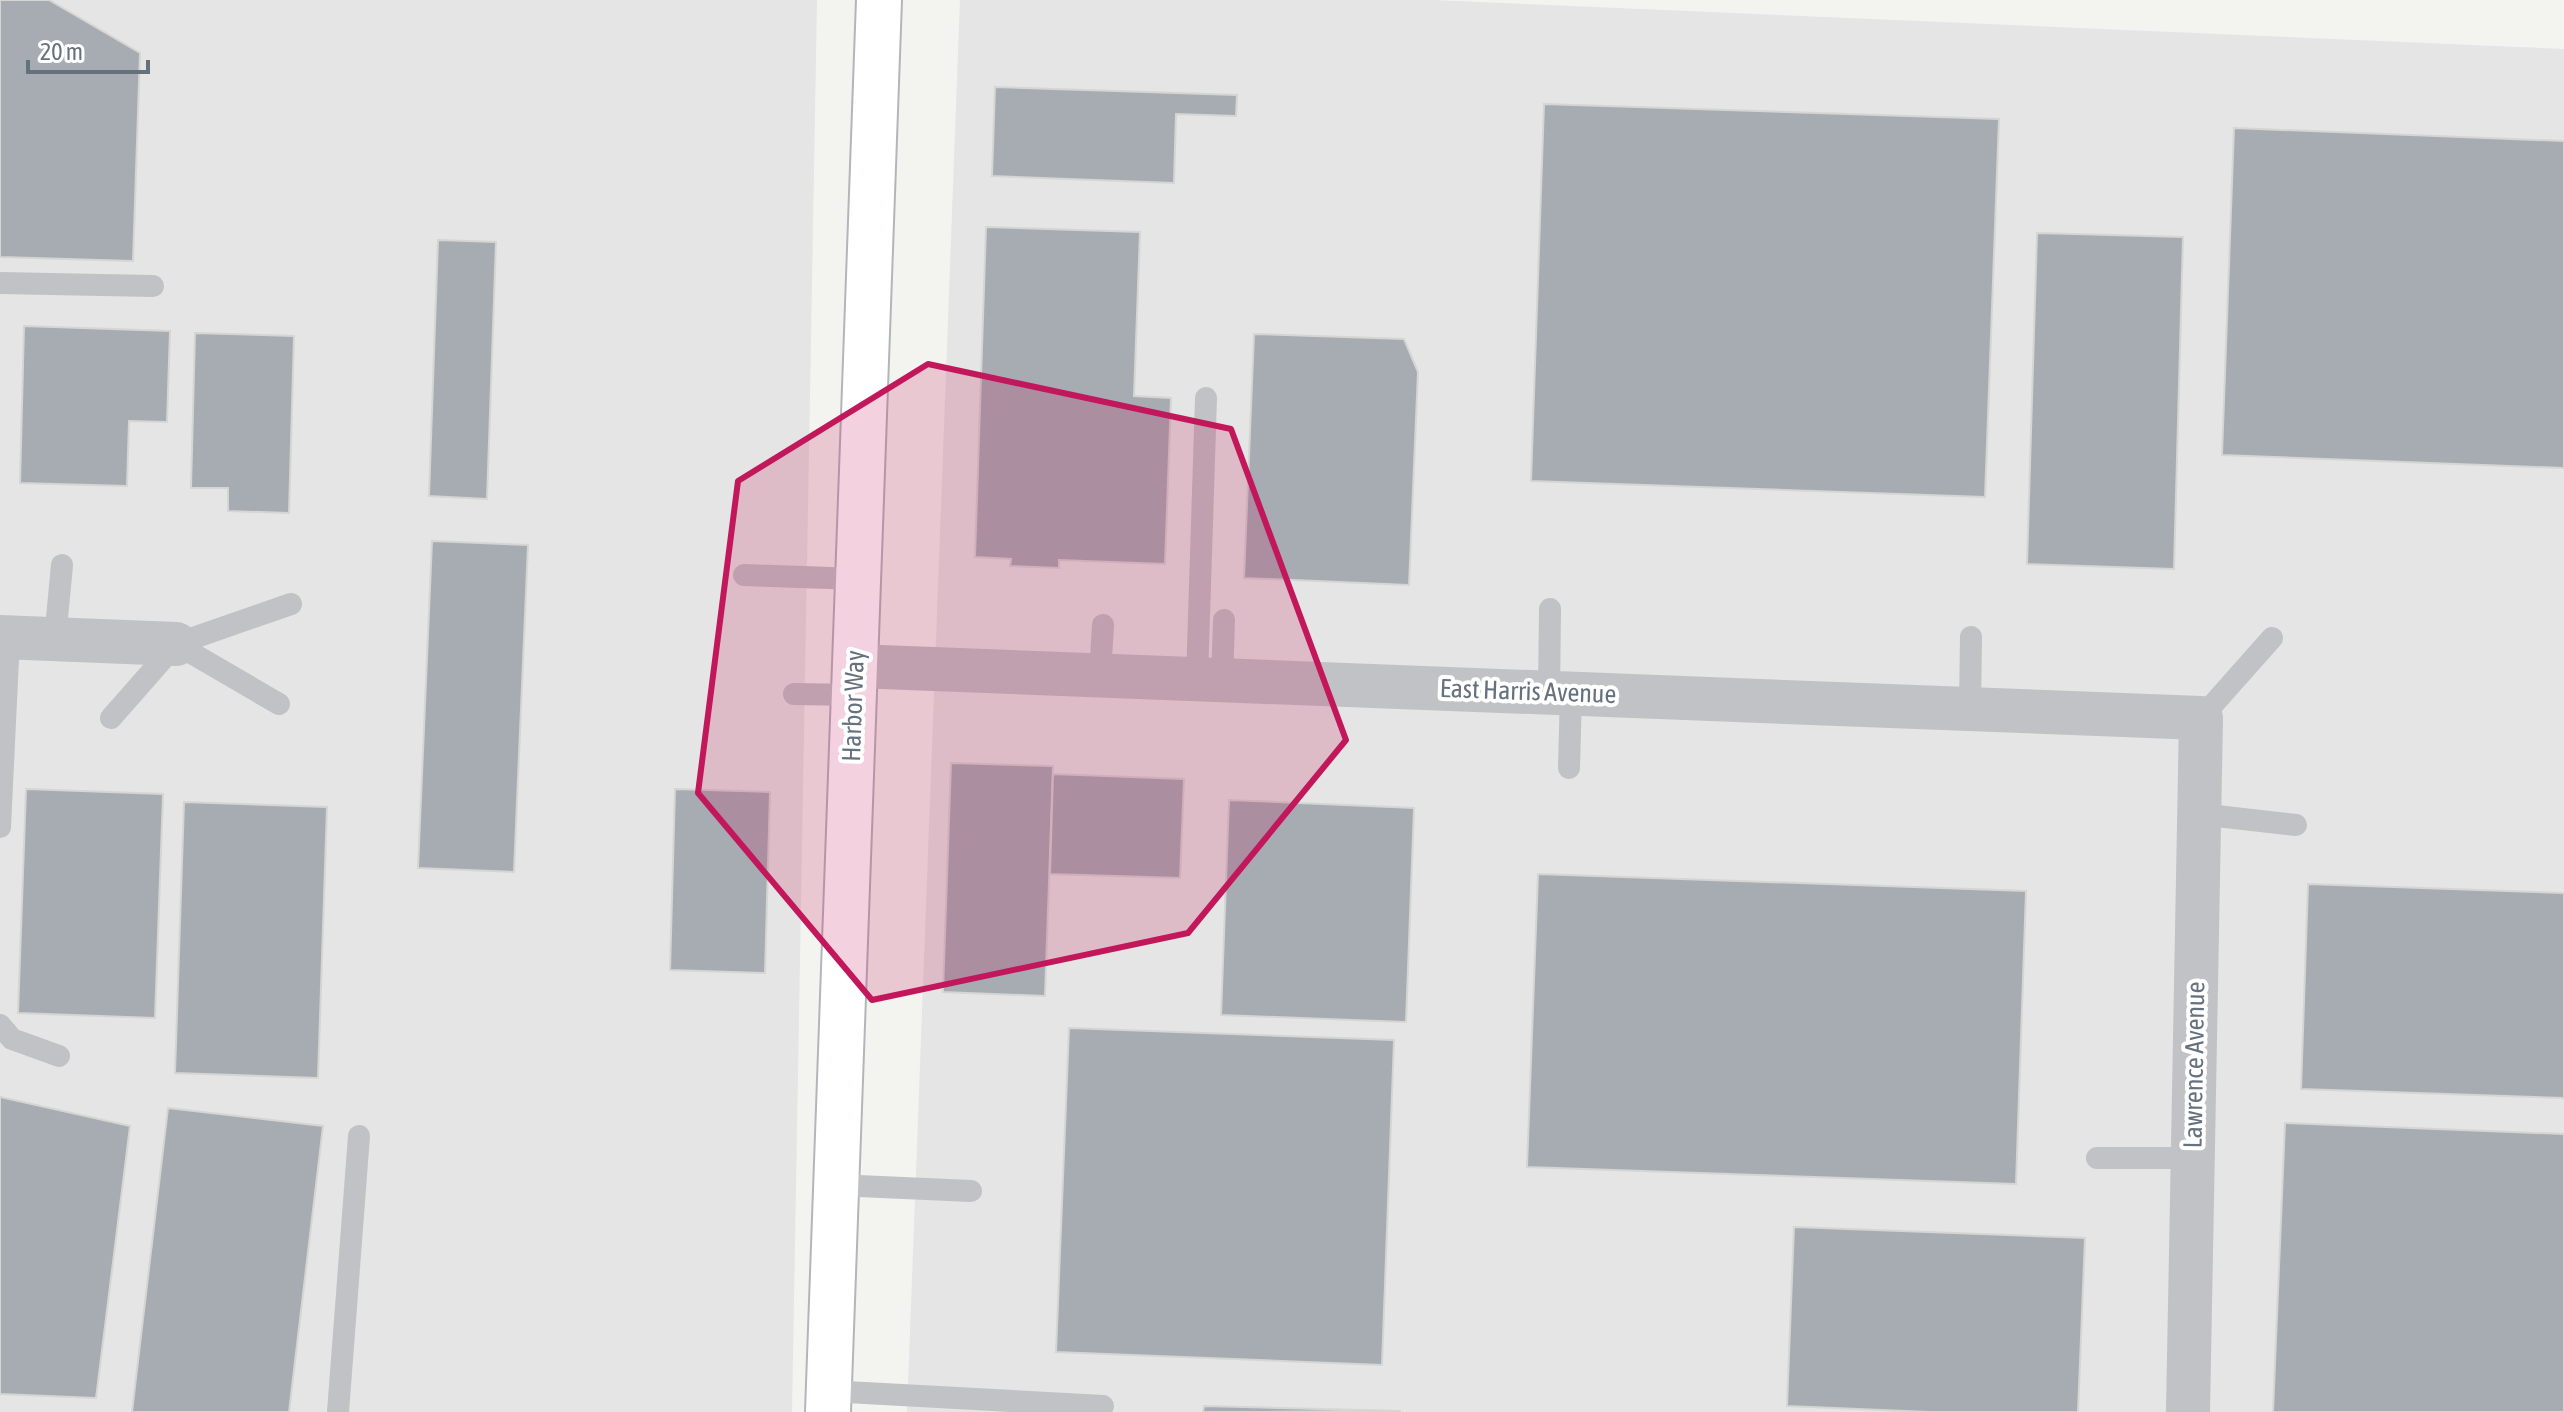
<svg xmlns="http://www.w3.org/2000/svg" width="2564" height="1412" font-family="'Asap Condensed',sans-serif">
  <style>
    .built { fill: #e4e5e4 }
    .building { fill: #a6acb2; stroke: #d5d5d3; stroke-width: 2 }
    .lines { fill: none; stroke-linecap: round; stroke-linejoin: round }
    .secondary-casing { stroke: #b2b6ba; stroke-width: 48 }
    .lane { stroke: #c0c2c5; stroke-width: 22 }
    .street { stroke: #c0c2c5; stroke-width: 44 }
    .secondary { stroke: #fff; stroke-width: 44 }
    .marked { fill: #c2185b; fill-opacity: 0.2; stroke: #c2185b; stroke-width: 6; stroke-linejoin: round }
    .labels { text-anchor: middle; stroke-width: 8; stroke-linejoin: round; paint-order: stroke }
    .street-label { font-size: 26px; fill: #66717e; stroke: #fff }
  </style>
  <rect width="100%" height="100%" fill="#f3f4f0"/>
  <g class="built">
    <path d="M0 0H817L792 1412H0Z"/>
    <path d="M960 0H1433L2564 49V1412H907Z"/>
  </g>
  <g class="building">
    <path d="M0 0H49L140 53 133 261 0 257Z"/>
    <path d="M995 87 1237 95 1236 116 1176 114 1174 183 992 176Z"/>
    <path d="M1544 104 1999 119 1985 497 1531 481Z"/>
    <path d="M2234 128 2564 141V468L2222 455Z"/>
    <path d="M986 227 1140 232 1134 396 1171 398 1165 564 1059 560V568L1010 566 1011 559 975 557Z"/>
    <path d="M2037 233 2183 237 2174 569 2027 564Z"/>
    <path d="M438 240 496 242 487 499 429 496Z"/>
    <path d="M24 326 170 331 167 422 129 421 127 486 20 483Z"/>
    <path d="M195 333 294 336 289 513 228 511V488H191Z"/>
    <path d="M1254 334 1404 339 1418 372 1409 585 1244 578Z"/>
    <path d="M432 541 528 545 514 872 418 868Z"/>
    <path d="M951 763 1053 766 1045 996 943 992Z"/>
    <path d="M1053 774 1184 779 1180 878 1050 874Z"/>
    <path d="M26 789 163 794 155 1018 18 1013Z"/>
    <path d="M675 789 770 792 765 973 670 970Z"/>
    <path d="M1229 800 1414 808 1406 1022 1221 1015Z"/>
    <path d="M184 802 327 807 318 1078 175 1073Z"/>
    <path d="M1538 874 2026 891 2016 1184 1527 1167Z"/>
    <path d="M2308 884 2564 893V1098L2301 1089Z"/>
    <path d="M1069 1028 1394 1040 1382 1365 1056 1352Z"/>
    <path d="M0 1097 130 1126 96 1398 0 1394Z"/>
    <path d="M168 1108 323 1126 289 1412H132Z"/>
    <path d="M2285 1123 2564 1134V1412H2273Z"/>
    <path d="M1794 1227 2085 1238 2078 1412H1930L1787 1406Z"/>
    <path d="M1204 1406 1401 1411 1203 1412Z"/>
  </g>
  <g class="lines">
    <defs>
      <path id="secondary" d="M828 1412 879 0"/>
    </defs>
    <use href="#secondary" class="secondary-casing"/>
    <g class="lane">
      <path d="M0 283 153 286"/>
      <path d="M744 575 858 579"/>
      <path d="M55 639 62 565"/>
      <path d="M176 644 279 704"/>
      <path d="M1100 675 1103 625"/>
      <path d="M1197 679 1206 398"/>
      <path d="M1222 680 1224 620"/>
      <path d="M1549 692 1550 609"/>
      <path d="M794 694 854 695"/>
      <path d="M1970 708 1971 637"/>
      <path d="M111 718 176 644 291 604"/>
      <path d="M2201 718 2272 638"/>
      <path d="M1569 768 1571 693"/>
      <path d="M2199 814 2296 825"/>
      <path d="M0 827 9 638"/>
      <path d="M0 1025 12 1039 59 1056"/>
      <path d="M2097 1158H2193"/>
      <path d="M836 1185 971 1191"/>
      <path d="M828 1391 1103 1406"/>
      <path d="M338 1412 359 1136"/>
    </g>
    <g class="street">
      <path d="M0 637 176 644"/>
      <path d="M855 666 2201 718 2188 1412"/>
    </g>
    <use href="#secondary" class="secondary"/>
  </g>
  <path class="marked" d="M928 364 1231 429 1346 740 1188 933 872 1000 698 793 738 481Z"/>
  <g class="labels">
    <g class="street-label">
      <text transform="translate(1528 691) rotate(2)" y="9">East Harris Avenue</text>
      <text transform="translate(853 706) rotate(-88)" y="9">Harbor Way</text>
      <text transform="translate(2194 1065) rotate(-89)" y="9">Lawrence Avenue</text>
    </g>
  </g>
  <path d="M28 60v12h120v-12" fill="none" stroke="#66717e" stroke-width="4"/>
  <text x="40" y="60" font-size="24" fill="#66717e" stroke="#ffffff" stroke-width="6" paint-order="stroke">20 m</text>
</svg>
